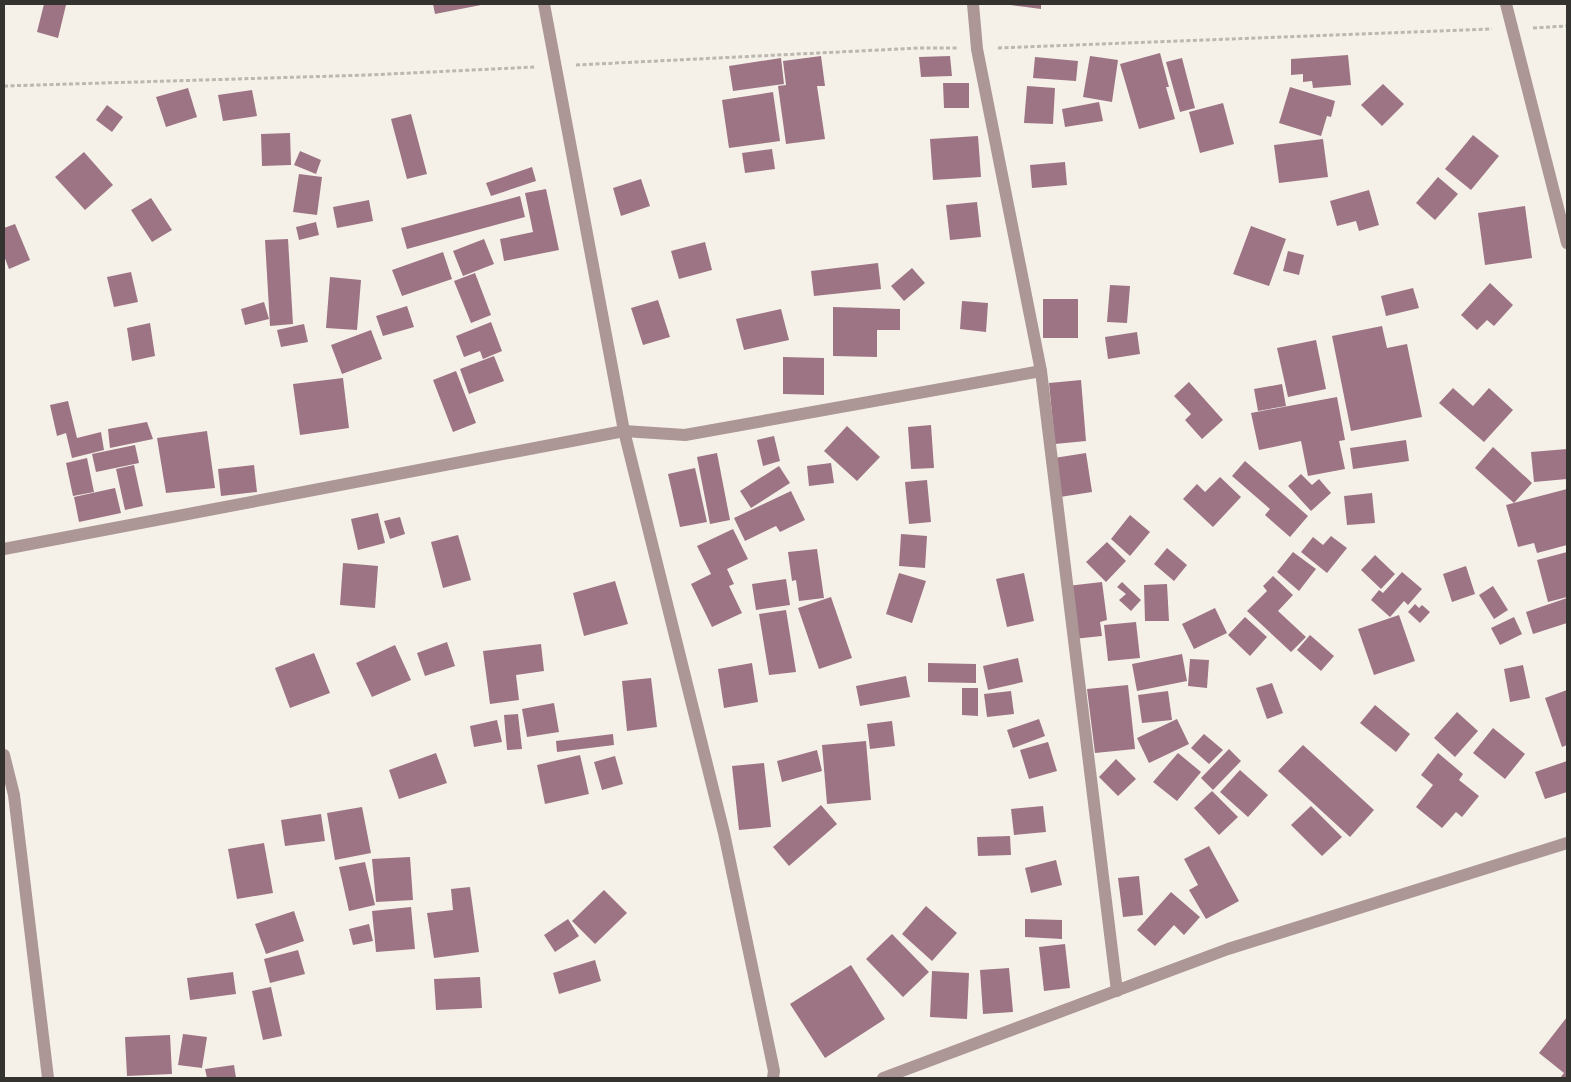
<svg xmlns="http://www.w3.org/2000/svg" width="1571" height="1082" font-family="Barlow,sans-serif">
  <style>
    .building { fill: #9d7484 }
    .lines { fill: none; stroke-linecap: round; stroke-linejoin: round }
    .path { stroke: #bbb7b1; stroke-width: 3; stroke-dasharray: 4 2.5; stroke-linecap: butt }
    .street { stroke: #ac9796; stroke-width: 12 }
  </style>
  <rect width="100%" height="100%" fill="#f5f1e9"/>
  <g class="building">
    <path d="M44 4 66 5 58 38 37 32Z"/>
    <path d="M433 4H481V5L435 14Z"/>
    <path d="M1003 4H1041V9Z"/>
    <path d="M1160 53 1169 87H1166L1175 119 1139 129 1120 64Z"/>
    <path d="M1348 55 1351 85 1313 88 1312 81 1303 82V74L1291 75V59Z"/>
    <path d="M821 56 825 86H817L825 139 786 144 778 86 786 85 783 61Z"/>
    <path d="M950 56 952 76 921 77 919 57Z"/>
    <path d="M1090 56 1118 60 1112 102 1083 97Z"/>
    <path d="M1035 57 1078 61 1076 81 1033 78Z"/>
    <path d="M781 58 784 84 733 91 729 66Z"/>
    <path d="M1182 58 1195 108 1180 112 1166 62Z"/>
    <path d="M943 83H969V108H944Z"/>
    <path d="M1383 84 1404 104 1382 126 1361 105Z"/>
    <path d="M1027 86 1055 88 1053 124 1024 123Z"/>
    <path d="M1290 87 1335 101 1331 117 1327 116 1321 136 1279 123Z"/>
    <path d="M188 88 197 117 166 127 156 97Z"/>
    <path d="M252 90 257 116 223 121 218 95Z"/>
    <path d="M773 92 780 141 729 148 722 100Z"/>
    <path d="M1099 102 1103 121 1065 127 1062 109Z"/>
    <path d="M1223 103 1234 144 1200 153 1189 112Z"/>
    <path d="M107 105 123 117 112 132 96 120Z"/>
    <path d="M411 114 427 174 407 179 391 119Z"/>
    <path d="M290 133 291 165 262 166 261 134Z"/>
    <path d="M1473 135 1499 156 1471 190 1445 169Z"/>
    <path d="M978 136 981 177 933 180 930 139Z"/>
    <path d="M1323 139 1328 177 1279 183 1274 145Z"/>
    <path d="M772 149 775 169 745 173 742 153Z"/>
    <path d="M300 151 321 160 316 174 294 165Z"/>
    <path d="M84 152 113 185 85 210 55 177Z"/>
    <path d="M1065 162 1067 185 1032 188 1030 165Z"/>
    <path d="M532 167 536 181 491 196 486 183Z"/>
    <path d="M299 174 322 177 317 215 293 212Z"/>
    <path d="M1438 177 1458 194 1435 220 1416 203Z"/>
    <path d="M641 179 650 206 621 216 613 188Z"/>
    <path d="M546 189 559 250 504 261 500 239 533 232 525 193Z"/>
    <path d="M1369 190 1379 225 1359 231 1356 221 1337 226 1330 201Z"/>
    <path d="M520 196 525 217 407 249 401 228Z"/>
    <path d="M151 198 172 230 152 242 131 210Z"/>
    <path d="M369 200 373 221 337 228 333 207Z"/>
    <path d="M977 202 981 237 950 240 946 205Z"/>
    <path d="M1525 206 1532 258 1485 265 1478 213Z"/>
    <path d="M316 222 319 235 299 240 296 227Z"/>
    <path d="M15 224 30 260 9 269 4 256V228Z"/>
    <path d="M1251 226 1286 239 1269 286 1233 274Z"/>
    <path d="M288 239 293 324 270 326 265 240Z"/>
    <path d="M484 239 494 264 463 276 453 251Z"/>
    <path d="M705 242 712 270 679 279 671 251Z"/>
    <path d="M1288 251 1304 255 1299 275 1283 271Z"/>
    <path d="M443 252 452 279 402 296 392 270Z"/>
    <path d="M878 263 881 289 814 296 811 271Z"/>
    <path d="M912 268 925 283 904 301 891 286Z"/>
    <path d="M131 272 138 302 114 307 107 277Z"/>
    <path d="M475 273 491 315 471 323 454 281Z"/>
    <path d="M330 277 361 280 357 330 326 328Z"/>
    <path d="M1490 283 1513 305 1494 326 1487 320 1477 330 1461 315Z"/>
    <path d="M1110 285 1130 286 1127 323 1107 322Z"/>
    <path d="M1413 288 1419 308 1386 316 1381 296Z"/>
    <rect x="1043" y="299" width="35" height="39"/>
    <path d="M658 300 670 337 643 345 631 308Z"/>
    <path d="M962 301 988 303 986 332 960 329Z"/>
    <path d="M264 302 269 319 245 325 241 309Z"/>
    <path d="M407 306 414 327 383 336 376 316Z"/>
    <path d="M833 307 900 309V330H877V357L833 356Z"/>
    <path d="M781 309 789 340 744 350 736 319Z"/>
    <path d="M491 322 502 351 483 359 480 351 464 357 456 336Z"/>
    <path d="M150 323 155 356 132 361 127 328Z"/>
    <path d="M304 324 308 342 281 347 277 330Z"/>
    <path d="M1382 326 1387 348 1407 344 1422 417 1351 431 1332 336Z"/>
    <path d="M371 330 382 359 342 374 331 345Z"/>
    <path d="M1137 332 1140 354 1108 359 1105 337Z"/>
    <path d="M1316 340 1326 389 1288 397 1277 348Z"/>
    <path d="M494 356 504 381 469 394 460 369Z"/>
    <path d="M783 357 824 358V395L783 394Z"/>
    <path d="M456 371 476 423 453 432 433 380Z"/>
    <path d="M343 378 349 428 300 435 293 384Z"/>
    <path d="M1081 380 1086 441 1055 444 1049 383Z"/>
    <path d="M1189 382 1223 420 1202 439 1185 420 1191 414 1174 396Z"/>
    <path d="M1282 384 1286 406 1258 411 1254 389Z"/>
    <path d="M1453 388 1473 406 1489 388 1513 410 1484 442 1439 403Z"/>
    <path d="M1337 397 1345 440 1339 441 1345 469 1308 476 1301 441 1259 450 1251 413Z"/>
    <path d="M68 401 77 438 101 432 104 450 72 458 66 433 57 436 50 405Z"/>
    <path d="M147 422 153 439 110 448 108 429Z"/>
    <path d="M931 425 934 468 911 469 908 427Z"/>
    <path d="M847 426 880 457 857 481 824 451Z"/>
    <path d="M207 431 215 488 166 493 157 438Z"/>
    <path d="M774 436 780 461 763 466 757 440Z"/>
    <path d="M1406 440 1409 461 1353 469 1350 448Z"/>
    <path d="M135 445 139 463 96 472 92 454Z"/>
    <path d="M1493 447 1532 483 1514 503 1475 468Z"/>
    <path d="M1567 449V479L1534 482 1531 452Z"/>
    <path d="M717 453 730 520 710 524 697 457Z"/>
    <path d="M1086 453 1092 492 1060 497 1054 458Z"/>
    <path d="M87 458 94 492 73 496 66 463Z"/>
    <path d="M1245 461 1308 516 1290 537 1265 515 1270 509 1232 476Z"/>
    <path d="M831 463 834 483 809 486 807 466Z"/>
    <path d="M134 465 143 506 125 510 116 469Z"/>
    <path d="M254 465 257 492 221 496 218 469Z"/>
    <path d="M779 466 790 483 751 508 740 491Z"/>
    <path d="M695 468 707 522 680 527 668 474Z"/>
    <path d="M1301 474 1312 485 1319 479 1331 493 1311 511 1288 486Z"/>
    <path d="M1220 477 1241 497 1213 527 1183 499 1197 484 1205 492Z"/>
    <path d="M927 480 931 522 909 524 905 482Z"/>
    <path d="M115 488 121 513 79 522 74 497Z"/>
    <path d="M1567 489V545L1537 553 1534 543 1518 547 1506 505Z"/>
    <path d="M791 491 805 520 780 532 776 526 745 541 734 518Z"/>
    <path d="M1372 493 1375 523 1347 525 1344 496Z"/>
    <path d="M378 513 385 543 358 550 351 519Z"/>
    <path d="M1130 515 1150 532 1130 556 1111 539Z"/>
    <path d="M400 517 405 534 390 539 384 521Z"/>
    <path d="M733 529 748 559 727 569 734 584 729 586 742 613 712 627 691 584 711 574 697 546Z"/>
    <path d="M901 534 927 536 925 568 899 566Z"/>
    <path d="M458 535 471 580 443 588 431 542Z"/>
    <path d="M1331 536 1347 548 1327 573 1301 552 1313 537 1323 545Z"/>
    <path d="M1107 542 1126 561 1106 582 1086 562Z"/>
    <path d="M1167 548 1187 565 1174 581 1154 564Z"/>
    <path d="M817 549 824 598 799 601 796 580 792 581 788 552Z"/>
    <path d="M1293 552 1316 569 1299 591 1277 572Z"/>
    <path d="M1567 552V597L1548 602 1537 560Z"/>
    <path d="M1375 555 1395 574 1381 589 1361 570Z"/>
    <path d="M343 563 378 566 375 608 340 605Z"/>
    <path d="M1466 566 1475 594 1452 602 1443 574Z"/>
    <path d="M1402 572 1422 589 1408 605 1404 601 1390 617 1371 600 1379 590 1383 593Z"/>
    <path d="M899 573 926 581 912 623 886 614Z"/>
    <path d="M1024 573 1034 621 1007 627 996 579Z"/>
    <path d="M1273 576 1293 595 1278 611 1306 637 1291 652 1247 611 1267 591 1263 586Z"/>
    <path d="M786 579 790 605 756 610 752 584Z"/>
    <path d="M615 581 628 624 584 636 573 593Z"/>
    <path d="M1102 582 1107 620 1100 622 1102 636 1073 639 1067 586Z"/>
    <path d="M1122 582 1141 600 1131 611 1119 600 1126 594 1117 587Z"/>
    <path d="M1167 584 1169 621H1145L1144 585Z"/>
    <path d="M1493 586 1508 610 1494 619 1479 595Z"/>
    <path d="M831 597 852 658 819 669 798 608Z"/>
    <path d="M1567 598V623L1533 634 1526 612Z"/>
    <path d="M1415 604 1419 608 1422 605 1430 612 1420 623 1408 612Z"/>
    <path d="M1215 608 1227 633 1194 649 1182 624Z"/>
    <path d="M786 610 796 672 769 675 759 614Z"/>
    <path d="M1399 615 1415 661 1374 675 1358 629Z"/>
    <path d="M1245 617 1267 637 1250 656 1228 635Z"/>
    <path d="M1514 617 1522 634 1500 645 1491 628Z"/>
    <path d="M1136 622 1140 658 1108 661 1104 625Z"/>
    <path d="M1310 635 1334 656 1321 671 1297 650Z"/>
    <path d="M447 642 455 666 425 676 417 653Z"/>
    <path d="M541 644 544 671 516 675 519 700 490 704 483 651Z"/>
    <path d="M395 645 411 680 372 697 356 663Z"/>
    <path d="M314 653 330 693 290 708 275 668Z"/>
    <path d="M1182 654 1187 681 1137 691 1132 664Z"/>
    <path d="M1018 658 1023 682 988 690 983 666Z"/>
    <path d="M1190 659 1209 660 1207 688 1188 686Z"/>
    <path d="M752 663 758 702 724 708 718 669Z"/>
    <path d="M928 663 976 664V683L928 682Z"/>
    <path d="M1523 665 1530 698 1510 702 1504 669Z"/>
    <path d="M906 676 910 697 860 706 856 686Z"/>
    <path d="M651 678 657 727 627 731 622 681Z"/>
    <path d="M1272 683 1283 713 1267 719 1256 688Z"/>
    <path d="M1128 685 1135 749 1095 753 1087 689Z"/>
    <path d="M962 688H978V716L962 715Z"/>
    <path d="M1567 690V745L1562 747 1545 698Z"/>
    <path d="M1011 691 1014 714 987 717 984 694Z"/>
    <path d="M1168 691 1172 720 1142 723 1138 695Z"/>
    <path d="M554 703 559 732 527 737 522 709Z"/>
    <path d="M1375 705 1410 734 1396 752 1360 723Z"/>
    <path d="M1457 712 1478 731 1455 757 1434 738Z"/>
    <path d="M518 714 522 749 507 750 504 715Z"/>
    <path d="M1039 719 1045 736 1013 748 1007 730Z"/>
    <path d="M1177 719 1189 744 1149 763 1137 738Z"/>
    <path d="M497 720 502 742 474 747 470 726Z"/>
    <path d="M892 721 895 746 870 749 867 724Z"/>
    <path d="M1493 728 1525 754 1505 779 1473 753Z"/>
    <path d="M613 734 614 745 557 752 556 741Z"/>
    <path d="M1204 734 1223 750 1209 764 1191 748Z"/>
    <path d="M866 741 871 800 827 804 822 745Z"/>
    <path d="M1048 742 1057 771 1029 779 1020 750Z"/>
    <path d="M1303 745 1374 810 1350 837 1278 771Z"/>
    <path d="M1229 749 1241 761 1213 790 1201 778Z"/>
    <path d="M817 750 822 771 782 782 777 761Z"/>
    <path d="M436 753 447 783 399 799 389 770Z"/>
    <path d="M1178 753 1201 772 1177 801 1153 782Z"/>
    <path d="M1438 753 1463 774 1459 780 1479 796 1462 817 1456 812 1442 828 1416 807 1433 785 1421 775Z"/>
    <path d="M580 755 589 794 545 804 537 765Z"/>
    <path d="M615 756 623 784 602 790 594 762Z"/>
    <path d="M1116 759 1136 779 1118 796 1099 777Z"/>
    <path d="M1567 761V792L1545 799 1535 772Z"/>
    <path d="M764 763 771 827 739 830 732 766Z"/>
    <path d="M1240 770 1268 795 1248 817 1220 792Z"/>
    <path d="M1212 791 1238 817 1219 835 1194 808Z"/>
    <path d="M821 805 837 824 789 866 773 847Z"/>
    <path d="M1043 806 1046 832 1014 835 1011 809Z"/>
    <path d="M1311 806 1342 837 1322 856 1291 825Z"/>
    <path d="M362 807 371 853 335 860 327 813Z"/>
    <path d="M321 814 325 841 285 846 281 820Z"/>
    <path d="M1010 836 1011 855 978 856 977 837Z"/>
    <path d="M264 843 273 893 237 899 228 849Z"/>
    <path d="M1209 846 1239 901 1206 919 1189 890 1198 885 1184 859Z"/>
    <path d="M410 857 413 900 376 902 372 859Z"/>
    <path d="M1056 860 1062 885 1031 893 1025 868Z"/>
    <path d="M365 862 375 905 349 911 339 867Z"/>
    <path d="M1139 876 1143 915 1123 917 1118 878Z"/>
    <path d="M470 887 479 952 434 958 427 913 453 910 451 889Z"/>
    <path d="M604 890 627 913 595 944 572 921Z"/>
    <path d="M1171 892 1200 917 1184 935 1174 925 1155 946 1137 930Z"/>
    <path d="M926 906 957 933 932 961 902 934Z"/>
    <path d="M411 907 415 949 376 952 372 911Z"/>
    <path d="M294 911 304 941 266 954 255 924Z"/>
    <path d="M568 919 579 936 555 952 544 935Z"/>
    <path d="M1025 919 1062 920V939L1025 937Z"/>
    <path d="M369 924 373 941 353 945 349 929Z"/>
    <path d="M892 934 929 972 903 997 866 959Z"/>
    <path d="M1065 944 1070 988 1044 991 1039 947Z"/>
    <path d="M298 950 305 974 270 983 264 959Z"/>
    <path d="M595 960 601 981 559 994 553 973Z"/>
    <path d="M851 965 885 1019 825 1058 790 1004Z"/>
    <path d="M1009 968 1013 1012 983 1014 980 970Z"/>
    <path d="M932 971 969 973 967 1019 930 1017Z"/>
    <path d="M233 972 236 994 190 1000 187 978Z"/>
    <path d="M480 977 482 1008 436 1010 434 979Z"/>
    <path d="M271 987 282 1036 263 1040 252 991Z"/>
    <path d="M1567 1017V1078H1560L1564 1073 1539 1053Z"/>
    <path d="M183 1034 207 1037 202 1068 178 1065Z"/>
    <path d="M170 1035 172 1074 127 1076 125 1037Z"/>
    <path d="M234 1065 236 1078H207L205 1069Z"/>
  </g>
  <g class="lines">
    <g class="path">
      <path d="M1533 28 1567 26"/>
      <path d="M998 48 1492 29"/>
      <path d="M576 65 919 48H957"/>
      <path d="M4 86 368 75 535 67"/>
    </g>
    <g class="street">
      <path d="M544 4 624 431 724 833 774 1071 773 1078"/>
      <path d="M973 4 977 49 1041 371 1117 991"/>
      <path d="M1506 4 1567 243"/>
      <path d="M4 549 624 431 685 435 1041 371"/>
      <path d="M4 755 14 795 48 1078"/>
      <path d="M883 1078 1228 949 1567 843"/>
    </g>
  </g>
  <rect width="1571" height="1082" fill="none" stroke="#343330" stroke-width="10"/>
</svg>
